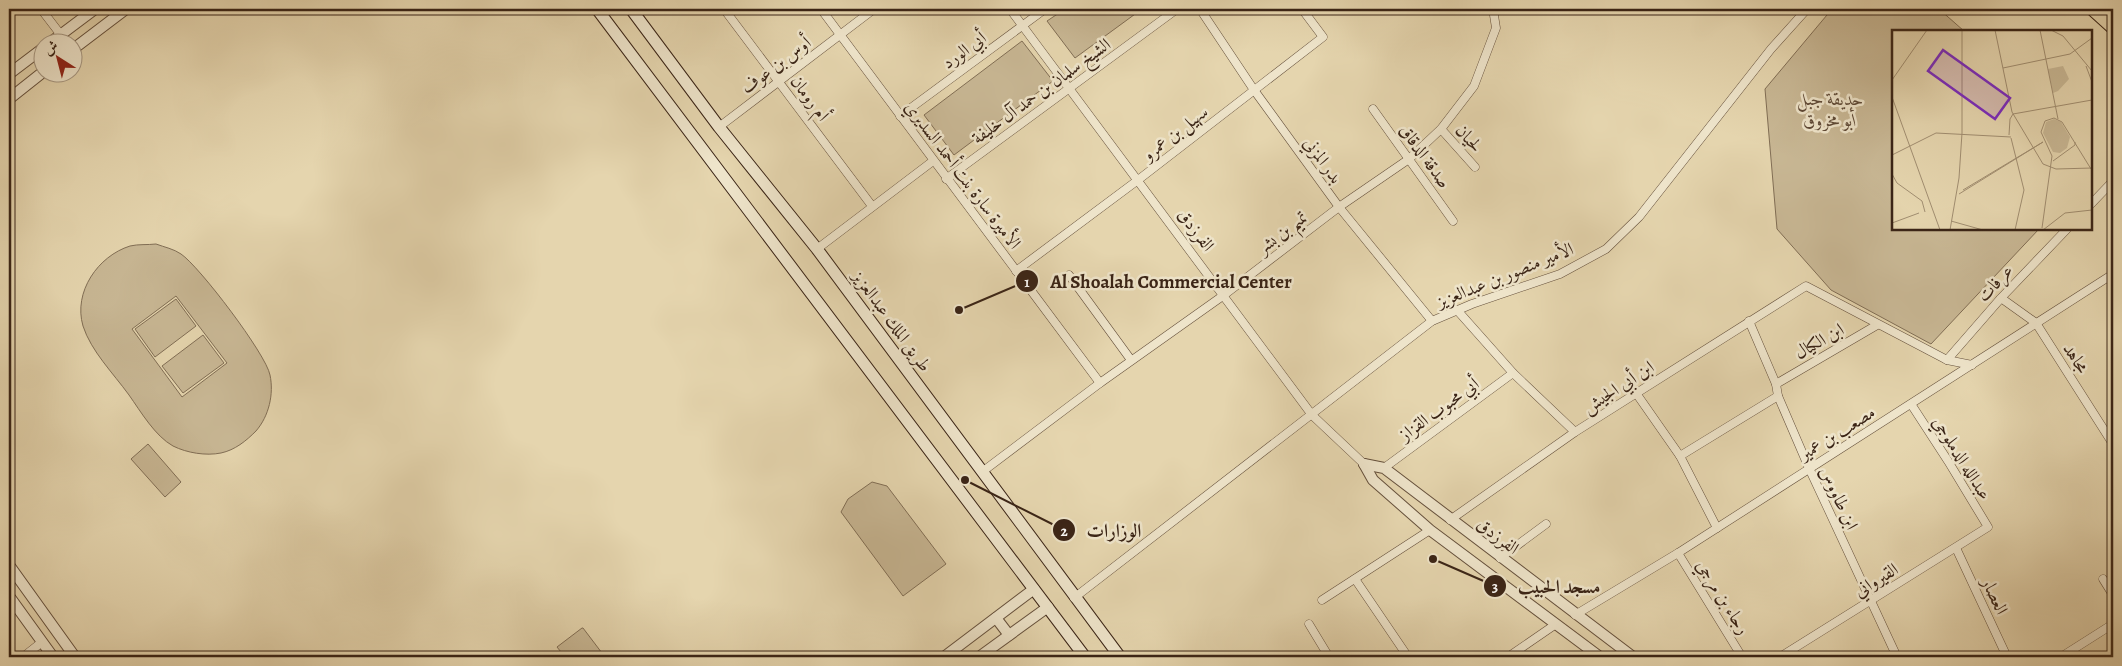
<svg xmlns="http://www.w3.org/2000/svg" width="2122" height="666" font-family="Alegreya,Amiri,serif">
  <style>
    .green { fill: #c8b794; stroke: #816e55; fill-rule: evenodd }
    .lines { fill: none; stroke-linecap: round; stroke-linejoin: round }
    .minor-casing { stroke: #65503c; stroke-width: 9 }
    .tertiary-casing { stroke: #65503c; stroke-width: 12 }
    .secondary-casing { stroke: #3a2416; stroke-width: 13 }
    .primary-casing { stroke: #3a2416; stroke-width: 14 }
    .minor { stroke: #eee4ca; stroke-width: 8 }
    .tertiary { stroke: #eee4ca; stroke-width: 10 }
    .secondary { stroke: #eee4ca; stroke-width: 11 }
    .primary { stroke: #e5d5ae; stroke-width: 12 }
    .labels { text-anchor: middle; stroke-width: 5; stroke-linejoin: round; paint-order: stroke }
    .street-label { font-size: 18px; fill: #3a2416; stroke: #eee4ca }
    .park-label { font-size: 18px; font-style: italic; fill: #5e4936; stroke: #eee4ca }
    .inset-road { fill: none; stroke: #a18e71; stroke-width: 1 }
    .view { fill: #7b2cbf; fill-opacity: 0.15; stroke: #7b2cbf; stroke-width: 2.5 }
    .inset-edge { fill: none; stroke: #3a2416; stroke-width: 2.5 }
    .leader { fill: none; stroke: #3a2416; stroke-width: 2 }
    .callout-dot { fill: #3a2416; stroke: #eee4ca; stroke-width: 2 }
    .mark-label { font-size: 15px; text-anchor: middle; font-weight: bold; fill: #fff }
    .callout-label { font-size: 19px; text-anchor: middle; font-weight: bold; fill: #3a2416; stroke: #eee4ca; stroke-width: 5; stroke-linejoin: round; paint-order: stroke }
  </style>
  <rect width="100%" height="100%" fill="#e5d5ae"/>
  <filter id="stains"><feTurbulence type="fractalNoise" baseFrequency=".004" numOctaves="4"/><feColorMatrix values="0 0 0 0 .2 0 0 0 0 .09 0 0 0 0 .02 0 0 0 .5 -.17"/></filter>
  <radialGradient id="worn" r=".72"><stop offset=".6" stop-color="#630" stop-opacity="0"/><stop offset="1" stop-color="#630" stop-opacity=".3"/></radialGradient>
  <g class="green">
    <path d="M1065 9H1142L1075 58 1047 21Z"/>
    <path d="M1832 9H1939L1964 31H1893V229H2039L1931 344 1831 290 1777 229 1765 89Z"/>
    <path d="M1022 41 1053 81 954 155 924 115Z"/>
    <path d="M156 244C164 247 174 249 181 254 199 266 266 354 270 375 274 394 269 416 256 431 246 441 235 450 221 453 206 456 187 453 173 446 155 436 141 412 129 395 113 373 91 351 83 326 73 292 98 256 130 246 138 244 148 245 156 244ZM176 296 227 363 182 397 132 329Z"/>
    <path d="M176 299 196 326 155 357 135 329Z"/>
    <path d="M203 335 224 363 183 393 162 366Z"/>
    <path d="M148 444 181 482 165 497 131 459Z"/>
    <path d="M872 482 887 486 946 564 903 596 841 512 848 499Z"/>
    <path d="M582 628H583L605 657H565L557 647Z"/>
  </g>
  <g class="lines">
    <defs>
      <g id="minor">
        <path d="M41 9 61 35"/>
        <path d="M724 9 872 206"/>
        <path d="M821 9 1100 383"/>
        <path d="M1010 9 1312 415 1364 464"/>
        <path d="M1200 9 1254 90 1339 207 1432 321"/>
        <path d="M1373 109 1453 221"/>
        <path d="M900 116 1045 9"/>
        <path d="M719 127 874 9"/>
        <path d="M1441 129 1475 167"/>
        <path d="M946 179 1177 9"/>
        <path d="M2091 204 2113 181"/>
        <path d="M817 249 933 161"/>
        <path d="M1016 271 1138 180 1323 37 1302 9"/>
        <path d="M1069 275 1131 360"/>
        <path d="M2001 298 2036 323 2113 444"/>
        <path d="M1457 310 1513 373 1575 432"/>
        <path d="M1749 321 1776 384 1778 396 1809 468 1897 657"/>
        <path d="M1972 365 1947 360 2001 298 2067 229"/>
        <path d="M1776 384 1877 325"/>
        <path d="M1636 393 1680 456 1717 528"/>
        <path d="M1680 456 1778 396"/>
        <path d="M1384 468 1513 373"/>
        <path d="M982 472 1100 383 1224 295 1339 207 1409 159 1441 129 1474 86 1496 28 1493 9"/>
        <path d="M1450 520 1575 432 1806 286 1947 360"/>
        <path d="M1956 548 2007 657"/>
        <path d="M1678 553 1742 657"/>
        <path d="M1500 558 1546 524"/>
        <path d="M1355 579 1408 657"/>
        <path d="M2103 579 2113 595"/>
        <path d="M1074 598 1432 321 1472 304 1560 274 1606 249 1639 217 1771 49 1807 9"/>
        <path d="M1322 600 1430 530"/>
        <path d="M1575 615 1678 553 2113 274"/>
        <path d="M1309 624 1329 657"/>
        <path d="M23 657 42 642"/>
        <path d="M1508 657 1556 624"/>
        <path d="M1780 657 1988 527 1948 461 1911 404"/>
        <path d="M2061 657 2113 624"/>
      </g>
      <g id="tertiary">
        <path d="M51 42 95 9"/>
        <path d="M72 50 126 9"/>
        <path d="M9 74 42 49"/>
        <path d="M9 99 43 72"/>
        <path d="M1364 464 1384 468 1633 657"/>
        <path d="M1364 464 1373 480 1430 530 1600 657"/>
        <path d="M9 565 75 657"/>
        <path d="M9 596 53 657"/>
        <path d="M996 618 1009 635"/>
        <path d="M944 657 1034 589"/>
        <path d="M979 657 1048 607"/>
      </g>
      <g id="secondary">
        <path d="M597 9 1085 657"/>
        <path d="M631 9 719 127 817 249 1120 657"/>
      </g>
      <path id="primary" d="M2092 9 2113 28"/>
    </defs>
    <use href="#minor" class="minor-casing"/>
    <use href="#tertiary" class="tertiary-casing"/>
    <use href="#secondary" class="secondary-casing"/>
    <use href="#primary" class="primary-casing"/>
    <use href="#minor" class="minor"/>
    <use href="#tertiary" class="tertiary"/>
    <use href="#secondary" class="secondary"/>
    <use href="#primary" class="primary"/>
  </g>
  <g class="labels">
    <g class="street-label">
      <text transform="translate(964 50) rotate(-36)" y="6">أبي الورد</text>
      <text transform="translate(776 65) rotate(-37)" y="6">أوس بن عوف</text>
      <text transform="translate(1041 91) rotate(-36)" y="6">الشيخ سلمان بن حمد آل خليفة</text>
      <text transform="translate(810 98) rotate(53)" y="6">أم رومان</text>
      <text transform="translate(1175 133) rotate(-38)" y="6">سهيل بن عمرو</text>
      <text transform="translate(1469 138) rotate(48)" y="6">لحيان</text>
      <text transform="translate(1425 156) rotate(54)" y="6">صدقة الدقاق</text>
      <text transform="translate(1323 160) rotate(54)" y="6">بدر المزني</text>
      <text transform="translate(963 175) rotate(53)" y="6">الأميرة سارة بنت أحمد السديري</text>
      <text transform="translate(1196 230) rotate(53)" y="6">الفرزدق</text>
      <text transform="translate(1282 232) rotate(-37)" y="6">تميم بن بشر</text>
      <text transform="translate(1505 275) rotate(-22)" y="6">الأمير منصور بن عبدالعزيز</text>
      <text transform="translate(1995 283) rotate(-47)" y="6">عرفات</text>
      <text transform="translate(892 321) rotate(54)" y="6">طريق الملك عبدالعزيز</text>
      <text transform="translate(1819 341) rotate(-30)" y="6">ابن الكيال</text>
      <text transform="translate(2076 358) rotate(57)" y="6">مجاهد</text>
      <text transform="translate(1618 387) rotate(-33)" y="6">ابن أبي الجيش</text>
      <text transform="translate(1439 409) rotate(-36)" y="6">أبي محبوب القزاز</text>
      <text transform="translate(1837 433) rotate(-32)" y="6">مصعب بن عمير</text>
      <text transform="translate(1962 458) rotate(58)" y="6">عبدالله الدملوجي</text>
      <text transform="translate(1839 498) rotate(65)" y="6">ابن طاووس</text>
      <text transform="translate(1498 536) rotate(37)" y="6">الفرزدق</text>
      <text transform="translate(1876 580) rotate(-32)" y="6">القيرواني</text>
      <text transform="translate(1995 596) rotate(65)" y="6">العصار</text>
      <text transform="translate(1723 597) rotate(58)" y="6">رجاء بن مرجي</text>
    </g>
    <g class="park-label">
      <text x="1830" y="105">حديقة جبل<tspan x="1830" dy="21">أبو مخروق</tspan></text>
    </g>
  </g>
  <g transform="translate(1892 30)">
    <rect width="200" height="200" fill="#e5d5ae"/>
    <path d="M171 36 177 49 166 61 161 63 156 39ZM162 89 169 92 178 107 175 118 168 123 161 122 151 103 154 92Z" fill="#c8b794"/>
    <path class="inset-road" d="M103 0 120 82 151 134 164 139 200 138M148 0 166 89M159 0 171 6 200 41M194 36 200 52M111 38 178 24 200 8M0 50 35 0M0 67 48 200M117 105 118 89 121 84 200 70M119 108 132 160 123 200M0 125 44 103 119 107M161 131 183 115V112M0 144 5 153 30 171 33 182M67 164 151 112 71 160M59 191 91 200M0 193 27 183M150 198 160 126 149 102 153 91 162 88 170 92 199 139M58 200 67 148 70 103V0M151 200 173 183 200 180"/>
    <path class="view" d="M51 20 118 68 103 89 36 41Z"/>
    <rect width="200" height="200" class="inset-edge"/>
  </g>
  <path class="leader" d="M959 310L1027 281M965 480L1064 530M1433 559L1495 586"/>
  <g class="callout-dot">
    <circle cx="959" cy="310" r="5"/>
    <circle cx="965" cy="480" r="5"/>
    <circle cx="1433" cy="559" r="5"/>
    <circle cx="1027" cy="281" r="12"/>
    <circle cx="1064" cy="530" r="12"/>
    <circle cx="1495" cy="586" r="12"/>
  </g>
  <g class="mark-label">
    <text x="1027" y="287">1</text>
    <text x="1064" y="536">2</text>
    <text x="1495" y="592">3</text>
  </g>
  <g class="callout-label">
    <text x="1171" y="288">Al Shoalah Commercial Center</text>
    <text x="1114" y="537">الوزارات</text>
    <text x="1559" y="593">مسجد الحبيب</text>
  </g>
  <rect width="2122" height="666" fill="none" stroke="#e5d5ae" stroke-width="30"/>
  <rect x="10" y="10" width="2102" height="646" fill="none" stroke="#3a2416" stroke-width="2.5"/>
  <rect x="15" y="15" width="2092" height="636" fill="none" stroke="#3a2416"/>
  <g transform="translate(58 58) rotate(324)"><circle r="24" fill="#eee4ca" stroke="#a69782"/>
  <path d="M0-4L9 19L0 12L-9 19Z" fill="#8f2418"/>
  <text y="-8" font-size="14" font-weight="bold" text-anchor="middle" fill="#3a2416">ش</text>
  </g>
  <rect width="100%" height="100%" filter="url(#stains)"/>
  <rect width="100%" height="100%" fill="url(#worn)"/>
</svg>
